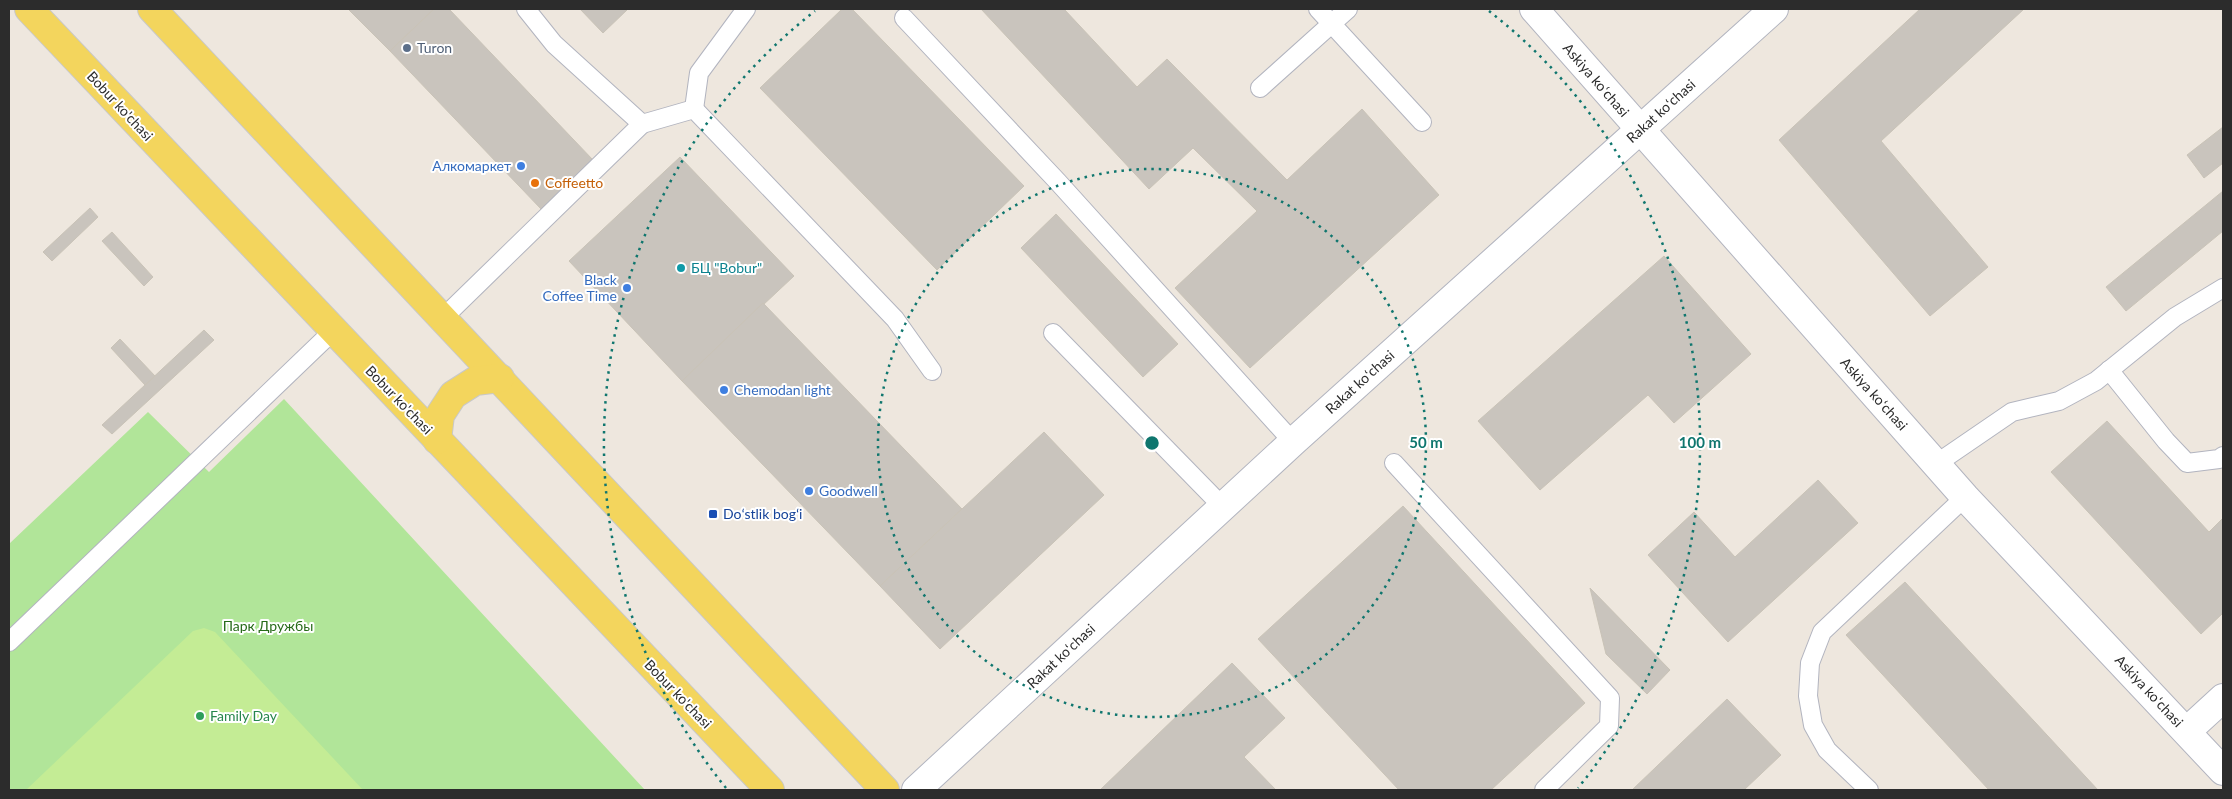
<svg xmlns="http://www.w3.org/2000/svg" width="2232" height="799" font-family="Lato,sans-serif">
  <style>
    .green { fill: #b1e599 }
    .pitch { fill: #c4ec95 }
    .building { fill: #c9c4bd; stroke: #c9c3b7 }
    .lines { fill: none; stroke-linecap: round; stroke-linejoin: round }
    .service-casing { stroke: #b2b4bf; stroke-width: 20 }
    .minor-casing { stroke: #b2b4bf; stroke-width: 30 }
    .primary-casing { stroke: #c8c8c8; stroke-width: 30 }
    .service { stroke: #fff; stroke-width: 18 }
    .minor { stroke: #fff; stroke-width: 28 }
    .primary { stroke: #f3d55d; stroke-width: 28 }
    .ring { fill: none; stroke: #0f766e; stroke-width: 2.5; stroke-dasharray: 2.5 5 }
    .service-dot { fill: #5c6f8a; stroke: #fff; stroke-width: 2 }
    .shop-dot { fill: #3f7fe0; stroke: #fff; stroke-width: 2 }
    .food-dot { fill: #e8710a; stroke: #fff; stroke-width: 2 }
    .culture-dot { fill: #0f9aa8; stroke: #fff; stroke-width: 2 }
    .transit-dot { fill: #1a4fb4; stroke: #fff; stroke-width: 2 }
    .leisure-dot { fill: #2e9e5b; stroke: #fff; stroke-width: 2 }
    .labels { text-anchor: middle; stroke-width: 4; stroke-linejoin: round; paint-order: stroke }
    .service-label { font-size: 14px; fill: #4e5e75; stroke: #fff; text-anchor: start }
    .street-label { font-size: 14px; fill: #2c2c2c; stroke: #fff }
    .shop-label { font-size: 14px; fill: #366cbe; stroke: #fff; text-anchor: end }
    .food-label { font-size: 14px; fill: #c56008; stroke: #fff; text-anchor: start }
    .culture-label { font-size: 14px; fill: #0d838f; stroke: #fff; text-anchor: start }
    .transit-label { font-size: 14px; fill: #164399; stroke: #fff; text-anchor: start }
    .park-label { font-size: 14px; fill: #276b19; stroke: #fff }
    .leisure-label { font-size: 14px; fill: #27864d; stroke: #fff; text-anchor: start }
    .centre { fill: #0f766e; stroke: #fff; stroke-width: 2.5 }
    .ring-label { font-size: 15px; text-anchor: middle; font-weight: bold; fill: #0f766e; stroke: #fff; stroke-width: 4; stroke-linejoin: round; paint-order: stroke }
  </style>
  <rect width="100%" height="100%" fill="#eee7de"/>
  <path class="green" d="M284 399 645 790H9V544L148 412 209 472Z"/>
  <path class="pitch" d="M204 628 215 632 363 790H26L193 631Z"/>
  <g class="building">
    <path d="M348 9H434L390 51Z"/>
    <path d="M434 9H449L593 160 541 209 390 51Z"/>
    <path d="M580 9H628L603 33Z"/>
    <path d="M842 9H852L1024 186 937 270 760 88Z"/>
    <path d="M981 9H1064L1137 87 1167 59 1287 180 1362 109 1439 195 1250 368 1175 288 1257 211 1193 148 1149 189Z"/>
    <path d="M1920 9H2024L1881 141 1988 267 1930 316 1779 140Z"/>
    <path d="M2223 127V163L2204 178 2187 155Z"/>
    <path d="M680 157 794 276 682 381 569 261Z"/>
    <path d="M2223 191V231L2126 311 2106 287Z"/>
    <path d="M90 208 98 217 52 261 43 252Z"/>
    <path d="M1056 214 1178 344 1143 377 1021 248Z"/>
    <path d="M112 232 153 277 144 286 102 241Z"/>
    <path d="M1664 256 1751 354 1674 423 1648 395 1540 490 1478 421Z"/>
    <path d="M763 303 962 509 880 586 682 381Z"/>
    <path d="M204 330 214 340 112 434 102 425Z"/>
    <path d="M120 339 155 376 145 385 111 348Z"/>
    <path d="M2107 421 2209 532 2223 518V613L2201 634 2051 472Z"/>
    <path d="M1044 432 1104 495 940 649 880 586Z"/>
    <path d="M1818 480 1858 523 1728 642 1648 555 1694 512 1735 557Z"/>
    <path d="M1403 506 1585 703 1491 790H1399L1258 639Z"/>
    <path d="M1905 582 2098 790H1989L1846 635Z"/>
    <path d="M1590 588 1670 670 1647 694 1606 654Z"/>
    <path d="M1232 663 1285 718 1244 757 1276 790H1100Z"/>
    <path d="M1727 699 1781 755 1744 790H1632Z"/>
  </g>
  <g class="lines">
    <defs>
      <g id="service">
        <path d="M526 9 554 44 642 124 694 109 895 319 932 371"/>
        <path d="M1318 9 1422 122"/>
        <path d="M904 18 1058 182 1293 442"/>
        <path d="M1260 88 1348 9"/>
        <path d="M694 109 699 73 746 9"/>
        <path d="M443 318 642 124"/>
        <path d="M1053 333 1223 507"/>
        <path d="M2109 370 2166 441 2187 463 2219 459 2223 456"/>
        <path d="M1394 463 1610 698 1609 726 1544 790"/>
        <path d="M1936 464 2012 412 2059 401 2096 381 2175 317 2223 288"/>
        <path d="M9 642 333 331"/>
        <path d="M1869 790 1827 750 1813 725 1808 696 1810 663 1822 632 1965 497"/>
      </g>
      <g id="minor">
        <path d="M1534 9 1965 497 2223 771"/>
        <path d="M2187 731 2223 698"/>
        <path d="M916 790 1293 442 1774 9"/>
      </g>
      <g id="primary">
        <path d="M29 9 770 790"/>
        <path d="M152 9 885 790"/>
        <path d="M437 440 440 415 453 395 475 381 500 378"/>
      </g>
    </defs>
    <use href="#service" class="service-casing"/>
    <use href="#minor" class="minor-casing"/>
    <use href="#primary" class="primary-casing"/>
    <use href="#service" class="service"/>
    <use href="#minor" class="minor"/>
    <use href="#primary" class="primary"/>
  </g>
  <g class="ring">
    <circle cx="1152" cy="443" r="274"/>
    <path d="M726 788A548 548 0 0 1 815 11M1489 11A548 548 0 0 1 1578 788"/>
  </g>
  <circle class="service-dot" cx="407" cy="48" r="5"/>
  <g class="shop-dot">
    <circle cx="521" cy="166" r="5"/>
    <circle cx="627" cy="288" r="5"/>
    <circle cx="724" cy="390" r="5"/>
    <circle cx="809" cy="491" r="5"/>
  </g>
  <circle class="food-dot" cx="535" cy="183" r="5"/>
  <circle class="culture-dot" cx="681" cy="268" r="5"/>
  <rect class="transit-dot" x="708" y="509" width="10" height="10" rx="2.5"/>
  <circle class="leisure-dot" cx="200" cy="716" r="5"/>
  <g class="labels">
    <g class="service-label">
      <text x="417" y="53">Turon</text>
    </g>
    <g class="street-label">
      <text transform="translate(1596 80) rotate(49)" y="5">Askiya koʻchasi</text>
      <text transform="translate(120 106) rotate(47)" y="5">Bobur ko'chasi</text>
      <text transform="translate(1661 111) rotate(-42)" y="5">Rakat koʻchasi</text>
      <text transform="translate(1360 382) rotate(-42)" y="5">Rakat koʻchasi</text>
      <text transform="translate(1874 394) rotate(48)" y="5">Askiya koʻchasi</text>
      <text transform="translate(399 400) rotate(46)" y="5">Bobur ko'chasi</text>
      <text transform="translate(1061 656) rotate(-43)" y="5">Rakat koʻchasi</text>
      <text transform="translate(2149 691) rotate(47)" y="5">Askiya koʻchasi</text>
      <text transform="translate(678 694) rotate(46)" y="5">Bobur ko'chasi</text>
    </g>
    <g class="shop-label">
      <text x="511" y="171">Алкомаркет</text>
      <text x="617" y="285">Black<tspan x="617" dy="16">Coffee Time</tspan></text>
      <text x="734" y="395" text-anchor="start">Chemodan light</text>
      <text x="819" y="496" text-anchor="start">Goodwell</text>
    </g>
    <g class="food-label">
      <text x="545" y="188">Coffeetto</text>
    </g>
    <g class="culture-label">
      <text x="691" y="273">БЦ "Bobur"</text>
    </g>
    <g class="transit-label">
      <text x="723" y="519">Doʻstlik bogʻi</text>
    </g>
    <g class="park-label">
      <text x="268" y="631">Парк Дружбы</text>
    </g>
    <g class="leisure-label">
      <text x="210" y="721">Family Day</text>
    </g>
  </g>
  <circle cx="1152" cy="443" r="8" class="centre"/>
  <g class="ring-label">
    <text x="1426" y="448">50 m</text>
    <text x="1700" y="448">100 m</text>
  </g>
  <rect width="2232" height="799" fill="none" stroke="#2c2c2c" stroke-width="20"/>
</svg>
